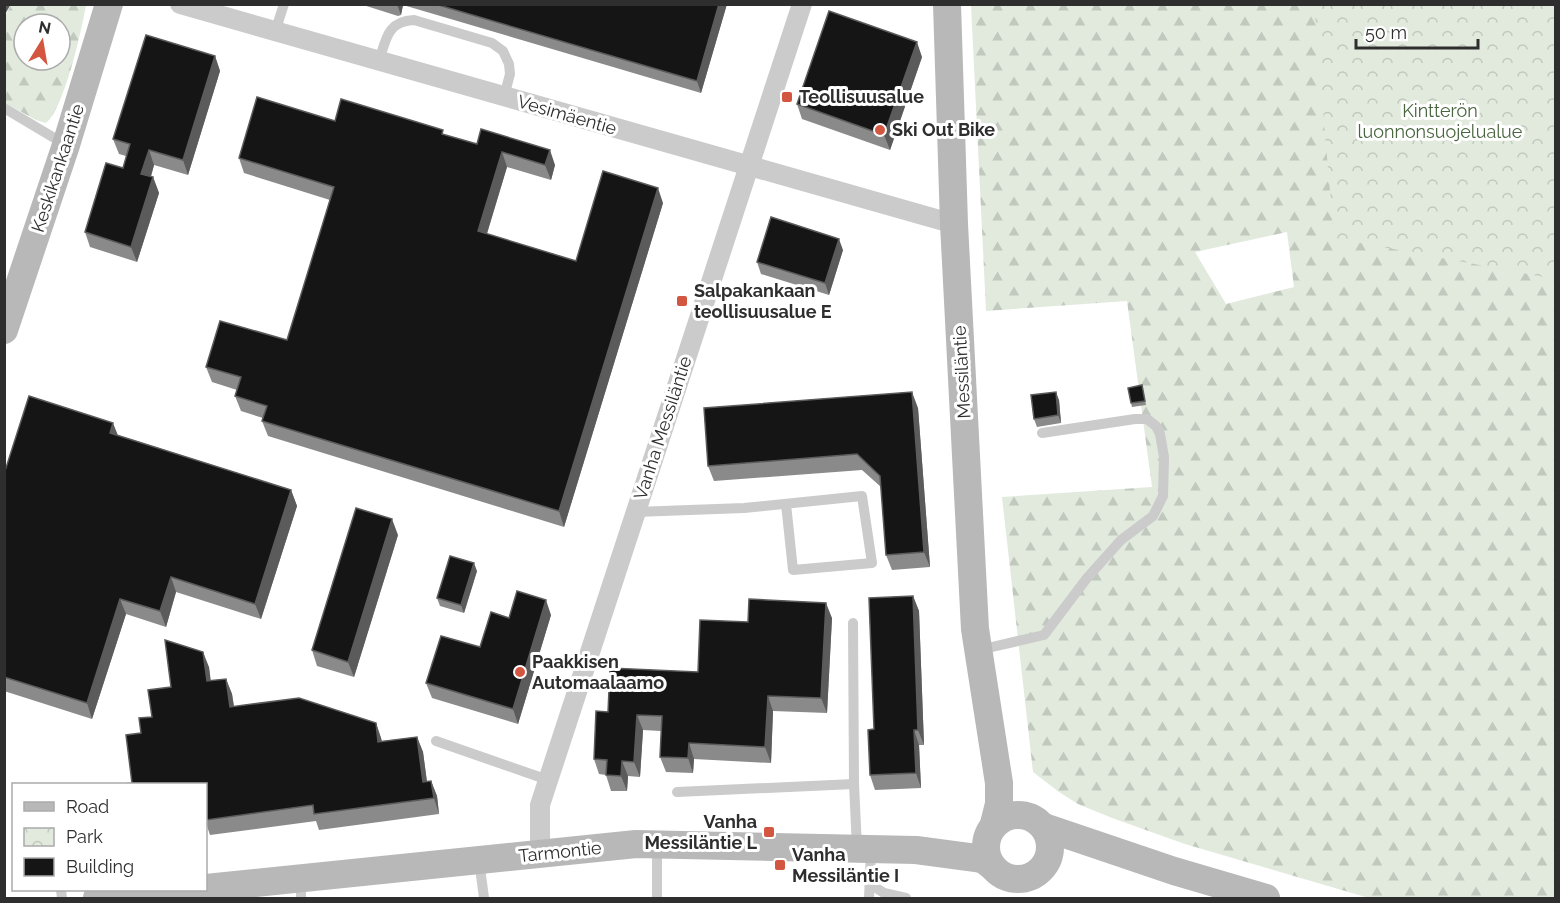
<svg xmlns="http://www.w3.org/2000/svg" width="1560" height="903" font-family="Raleway,sans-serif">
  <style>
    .forest { fill: url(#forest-firs); fill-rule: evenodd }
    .park { fill: url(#park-crowns) }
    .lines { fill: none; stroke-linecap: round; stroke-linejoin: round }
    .lane { stroke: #cbcbcb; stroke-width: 10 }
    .street { stroke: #cbcbcb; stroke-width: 20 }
    .secondary { stroke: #b8b8b8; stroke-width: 28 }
    .wall { fill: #8a8a8a }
    .shaded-wall { fill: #5b5b5b }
    .building { fill: #151515; stroke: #5b5b5b; stroke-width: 1.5 }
    .poi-dot { fill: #d35641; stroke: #fff; stroke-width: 2 }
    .labels { text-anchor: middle; stroke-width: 6; stroke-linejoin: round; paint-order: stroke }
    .poi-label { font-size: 18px; font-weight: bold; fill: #2e2e2e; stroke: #fff; text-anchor: start }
    .park-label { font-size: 18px; fill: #49653f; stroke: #fff }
    .street-label { font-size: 18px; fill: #2e2e2e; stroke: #fff }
  </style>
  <defs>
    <pattern id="forest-firs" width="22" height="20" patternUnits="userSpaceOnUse" patternTransform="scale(1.5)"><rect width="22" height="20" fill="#e1eadd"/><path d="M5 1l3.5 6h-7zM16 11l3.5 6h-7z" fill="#c1c9be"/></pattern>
    <pattern id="park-crowns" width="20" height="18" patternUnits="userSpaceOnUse" patternTransform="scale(1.5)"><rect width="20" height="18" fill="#e1eadd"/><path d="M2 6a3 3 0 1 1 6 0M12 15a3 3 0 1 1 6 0" fill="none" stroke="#c1c9be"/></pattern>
  </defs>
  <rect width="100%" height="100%" fill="#fff"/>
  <g class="forest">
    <path d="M11 5H86C82 29 64 109 46 123L36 120 5 103V16ZM24 24H60V60H24Z"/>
    <path d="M971 5H1555V898H1369L1185 844 1112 818 1078 804 1059 792 1033 772 1002 497 1152 487 1127 301 986 311ZM1287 232 1294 287 1226 304 1195 252Z"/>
  </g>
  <path class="park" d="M1314 5H1555V279L1334 238Z"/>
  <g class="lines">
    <g class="lane">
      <path d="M275 32 284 4"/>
      <path d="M379 61C386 40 387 21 414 20L492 43 503 51 509 64 510 74 504 97"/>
      <path d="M4 108 66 145"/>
      <path d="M635 512 744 508 862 496 872 563 793 570 786 504"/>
      <path d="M853 623 854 784 857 848"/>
      <path d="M979 650 1044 635 1087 578 1121 540 1153 516 1163 496 1164 457 1160 434 1156 426 1147 419H1135L1042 433"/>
      <path d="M436 741 548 780"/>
      <path d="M677 792 854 784"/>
      <path d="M657 845V898"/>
      <path d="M479 860 484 898"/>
      <path d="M870 884 884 893 906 898"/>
      <path d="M61 890 62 898"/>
      <path d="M301 898V878"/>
      <path d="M869 898 871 851"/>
    </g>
    <g class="street">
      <path d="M180 4 954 224"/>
      <path d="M540 854V805L802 4"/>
    </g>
    <g class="secondary">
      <path d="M947 4 954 224 975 629 999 783V804L994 824"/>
      <path d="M4 330 66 145 109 4"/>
      <circle cx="1018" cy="847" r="32"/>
      <path d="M1044 827 1174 871 1266 898"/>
      <path d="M206 888 636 844 916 850 976 858 984 860 992 866"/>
      <path d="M97 898 187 890"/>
    </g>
  </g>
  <g class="wall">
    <path d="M360 4H727L701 93 403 5 401 15 398 16Z"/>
    <path d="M215 56 220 71 188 175 154 165 151 177H153L159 193 137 262 90 247 85 232 123 168 126 156 119 154 113 139Z"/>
    <path d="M922 57 890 150 802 119 797 104Z"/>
    <path d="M335 121 445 135 477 144 555 165 551 180 507 167 487 234 576 261 663 203 564 527 268 436 262 421 263 418 241 411 235 396 237 390 212 382 206 367 287 340 330 200 244 173 239 158Z"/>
    <path d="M843 250 829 295 761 274 757 262Z"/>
    <path d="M1142 385 1146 405 1132 407 1131 403Z"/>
    <path d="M1059 400 1061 423 1037 427 1034 419Z"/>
    <path d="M918 408 930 567 892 570 886 555 881 487 862 470 714 481 708 466Z"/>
    <path d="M118 435 291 490 297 506 261 619 176 592 166 627 126 614 92 719 4 691V474Z"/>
    <path d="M398 535 354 677 317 666 312 650Z"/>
    <path d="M477 571 464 613 440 606 437 598Z"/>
    <path d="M913 596 919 611 924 745H919L921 788 875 790 870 775 874 729Z"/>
    <path d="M551 615 518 724 432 698 426 683 480 647 509 618Z"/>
    <path d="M832 618 827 713 773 711 771 763 694 759 693 773 666 772 660 757 661 731 643 730 640 777 628 776 627 791H611L606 775 599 774 594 759 608 712 698 672 748 622Z"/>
    <path d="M209 667 210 681 226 679 232 694 234 706 376 723 382 741 417 737 423 752 427 782 431 781 437 796 439 814 319 830 316 821 210 835 207 826H206V784L132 783 141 733 171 687Z"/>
  </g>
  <g class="shaded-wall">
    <path d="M4 4H11L4 16Z"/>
    <path d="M397 4H403V5L401 15Z"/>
    <path d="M719 4H727L701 93 697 81Z"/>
    <path d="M917 42 922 57 890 150 884 135Z"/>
    <path d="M215 56 220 71 188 175 183 160Z"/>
    <path d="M149 150 154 165 147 189 141 174Z"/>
    <path d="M550 150 555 165 551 180 545 165Z"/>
    <path d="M502 152 507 167 483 246 478 231Z"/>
    <path d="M153 177 159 193 137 262 131 247Z"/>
    <path d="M658 188 663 203 564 527 559 511Z"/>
    <path d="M839 239 843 250 829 295 825 283Z"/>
    <path d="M912 392 918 408 930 567 924 552Z"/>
    <path d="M1056 392 1059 400 1061 423 1058 415Z"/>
    <path d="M113 423 119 438 110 433Z"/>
    <path d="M291 490 297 506 261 619 255 604Z"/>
    <path d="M392 519 398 535 354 677 348 662Z"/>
    <path d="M474 563 477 571 464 613 461 605Z"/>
    <path d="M171 577 176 592 166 627 160 611Z"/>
    <path d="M913 596 919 611 924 745 918 730Z"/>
    <path d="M120 599 126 614 92 719 87 703Z"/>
    <path d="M546 600 551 615 518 724 513 709Z"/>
    <path d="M826 603 832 618 827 713 821 698Z"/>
    <path d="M203 652 209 667 213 697 207 681Z"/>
    <path d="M226 679 232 694 236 722 230 707Z"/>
    <path d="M768 696 773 711 771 763 765 747Z"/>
    <path d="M637 715 643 730 640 777 634 762Z"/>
    <path d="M376 723 381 738 384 757 378 742Z"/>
    <path d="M914 730 919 745 921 788 916 773Z"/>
    <path d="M417 737 423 752 429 797 423 782Z"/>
    <path d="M689 743 694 759 693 773 688 758Z"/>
    <path d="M622 761 628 776 627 791 621 776Z"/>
    <path d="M431 781 437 796 439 814 434 798Z"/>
  </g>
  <g class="building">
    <path d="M435 4H719L697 81Z"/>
    <path d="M829 11 917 42 884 135 797 104Z"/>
    <path d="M146 35 215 56 183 160 149 150 141 174 153 177 131 247 85 232 106 163 123 168 130 144 113 139Z"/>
    <path d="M257 97 335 121 341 99 443 130 442 134 477 144 481 129 550 150 545 165 502 152 478 231 576 261 603 171 658 188 559 511 262 421 267 406 235 396 241 377 206 367 220 321 287 340 334 187 239 158Z"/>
    <path d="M771 217 839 239 825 283 757 262Z"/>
    <path d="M1142 385 1145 401 1131 403 1128 388Z"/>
    <path d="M912 392 924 552 886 555 880 476 857 454 708 466 704 408Z"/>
    <path d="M1056 392 1058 415 1034 419 1031 395Z"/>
    <path d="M29 396 113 423 110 433 291 490 255 604 171 577 160 611 120 599 87 703 4 677V474Z"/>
    <path d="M356 508 392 519 348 662 312 650Z"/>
    <path d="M450 556 474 563 461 605 437 598Z"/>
    <path d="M517 591 546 600 513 709 426 683 441 636 480 647 491 612 509 618Z"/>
    <path d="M913 596 918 730H914L916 773 870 775 868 730 874 729 869 598Z"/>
    <path d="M749 599 826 603 821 698 768 696 765 747 689 743 688 758 660 757 662 716 637 715 634 762 622 761 621 776 606 775 607 760 594 759 596 711 608 712 610 668 698 672 700 620 748 622Z"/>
    <path d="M165 640 203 652 207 681 226 679 230 707 299 698 376 723 378 742 417 737 423 782 431 781 434 798 314 814 313 805 206 820V784H123L132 783 126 735 141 733 139 718 152 717 148 690 171 687Z"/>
  </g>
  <g class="poi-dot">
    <rect x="781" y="91" width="12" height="12" rx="3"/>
    <circle cx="880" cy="130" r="6"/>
    <rect x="676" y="295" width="12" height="12" rx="3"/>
    <circle cx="520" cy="672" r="6"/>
    <rect x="763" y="826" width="12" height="12" rx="3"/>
    <rect x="774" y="859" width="12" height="12" rx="3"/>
  </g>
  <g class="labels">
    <g class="poi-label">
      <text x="799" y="103">Teollisuusalue</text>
      <text x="892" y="136">Ski Out Bike</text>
      <text x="694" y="297">Salpakankaan<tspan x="694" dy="21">teollisuusalue E</tspan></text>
      <text x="532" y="668">Paakkisen<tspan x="532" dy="21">Automaalaamo</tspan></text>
      <text x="757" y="828" text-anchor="end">Vanha<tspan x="757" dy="21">Messiläntie L</tspan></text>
      <text x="792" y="861">Vanha<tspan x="792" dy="21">Messiläntie I</tspan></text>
    </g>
    <g class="park-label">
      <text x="1440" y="117">Kintterön<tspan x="1440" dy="21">luonnonsuojelualue</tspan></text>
    </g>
    <g class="street-label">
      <text transform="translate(567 115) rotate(16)" y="6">Vesimäentie</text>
      <text transform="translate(58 168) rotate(-72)" y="6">Keskikankaantie</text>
      <text transform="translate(962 372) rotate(-93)" y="6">Messiläntie</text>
      <text transform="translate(663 428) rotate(-72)" y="6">Vanha Messiläntie</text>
      <text transform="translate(560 852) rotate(-6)" y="6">Tarmontie</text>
    </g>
  </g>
  <rect width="1560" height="903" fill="none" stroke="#2e2e2e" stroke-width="12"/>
  <rect x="12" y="783" width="195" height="108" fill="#ffffff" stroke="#ababab" stroke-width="1.5"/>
  <rect x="24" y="802" width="30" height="9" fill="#b8b8b8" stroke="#ababab" stroke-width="1.5"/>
  <text x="66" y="813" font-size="18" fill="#2e2e2e">Road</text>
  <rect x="24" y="828" width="30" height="18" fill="url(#park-crowns)" stroke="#ababab" stroke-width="1.5"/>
  <text x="66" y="843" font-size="18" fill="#2e2e2e">Park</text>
  <rect x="24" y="858" width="30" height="18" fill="#151515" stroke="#ababab" stroke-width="1.5"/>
  <text x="66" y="873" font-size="18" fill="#2e2e2e">Building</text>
  <g transform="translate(42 42) rotate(11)"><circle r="28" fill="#ffffff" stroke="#ababab" stroke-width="1.5"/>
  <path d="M0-4.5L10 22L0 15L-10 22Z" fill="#d35641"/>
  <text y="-9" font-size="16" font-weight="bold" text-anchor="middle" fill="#2e2e2e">N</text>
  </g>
  <path d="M1356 39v9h122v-9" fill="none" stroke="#2e2e2e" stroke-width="3"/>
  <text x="1365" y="39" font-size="18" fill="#2e2e2e" stroke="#ffffff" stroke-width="4.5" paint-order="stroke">50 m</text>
</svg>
